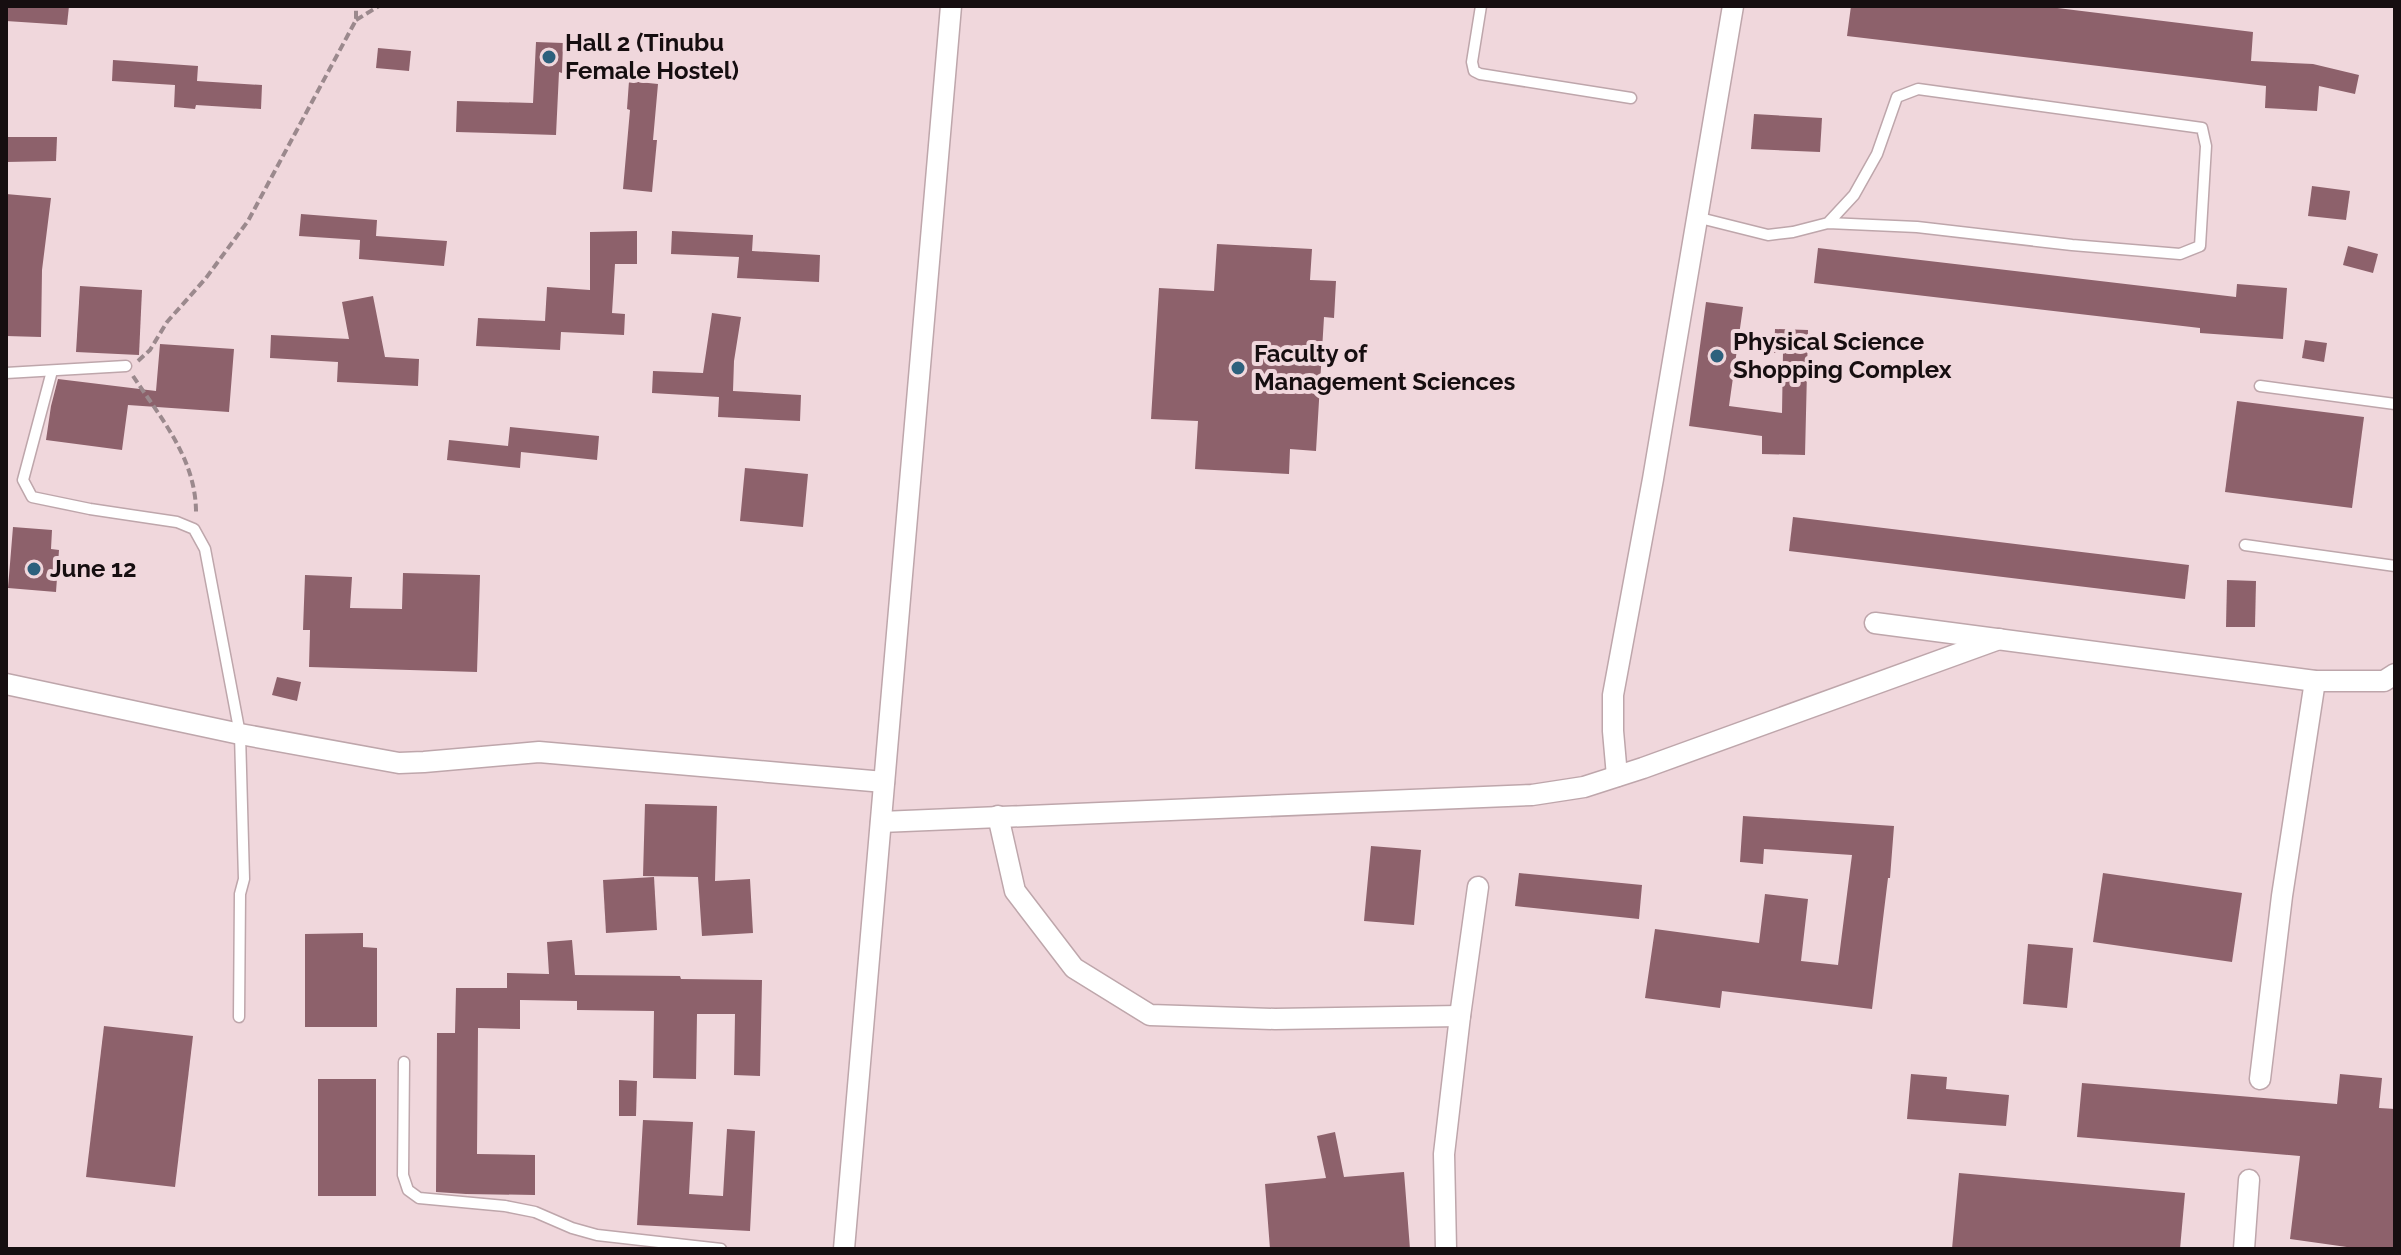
<svg xmlns="http://www.w3.org/2000/svg" width="2401" height="1255" font-family="Raleway,sans-serif">
  <style>
    .building { fill: #8d616b }
    .lines { fill: none; stroke-linecap: round; stroke-linejoin: round }
    .lane-casing { stroke: #bea6ab; stroke-width: 13 }
    .street-casing { stroke: #bea6ab; stroke-width: 23 }
    .path { stroke: #9b898d; stroke-width: 4; stroke-dasharray: 8 4; stroke-linecap: butt }
    .lane { stroke: #fff; stroke-width: 10 }
    .street { stroke: #fff; stroke-width: 20 }
    .poi-dot { fill: #2d617d; stroke: #f0d7dc; stroke-width: 3 }
    .labels { text-anchor: middle; stroke-width: 8; stroke-linejoin: round; paint-order: stroke }
    .poi-label { font-size: 24px; font-weight: bold; fill: #160e10; stroke: #f0d7dc; text-anchor: start }
  </style>
  <rect width="100%" height="100%" fill="#f0d7dc"/>
  <g class="building">
    <path d="M6 6H69L67 25 6 21Z"/>
    <path d="M1851 6H2041L2253 32 2251 61 2313 64 2359 75 2355 94 2319 86 2317 111 2265 108 2266 86 1847 36Z"/>
    <path d="M536 42 563 43 562 73 559 72 556 135 456 132 457 101 533 103Z"/>
    <path d="M378 48 411 51 409 71 376 68Z"/>
    <path d="M113 60 198 66 197 81 262 85 261 109 196 105 195 109 174 107 175 85 112 81Z"/>
    <path d="M629 81 658 84 653 140H657L652 192 623 189 630 110 627 109Z"/>
    <path d="M1754 114 1822 118 1820 152 1751 149Z"/>
    <path d="M6 137H57L56 161 6 162Z"/>
    <path d="M2312 186 2350 191 2346 220 2308 216Z"/>
    <path d="M6 194 51 198 42 270 41 337 6 336Z"/>
    <path d="M301 214 377 220 376 236 447 241 444 266 359 259 360 240 299 236Z"/>
    <path d="M637 231V264H615L612 313 625 314 624 335 561 332 560 350 476 346 478 318 545 321 547 287 590 290V232Z"/>
    <path d="M672 231 753 235 752 251 820 255 819 282 737 278 739 257 671 254Z"/>
    <path d="M1217 244 1312 249 1310 280 1336 281 1334 318 1324 317 1316 451 1290 449 1289 474 1195 469 1198 421 1151 419 1159 288 1214 291Z"/>
    <path d="M2348 246 2378 254 2373 273 2343 265Z"/>
    <path d="M1818 248 2236 297 2237 284 2287 288 2283 339 2200 333V328L1814 283Z"/>
    <path d="M80 286 142 290 139 355 76 352Z"/>
    <path d="M373 296 385 357 419 359 418 386 337 382 338 362 270 358 271 335 349 339 342 302Z"/>
    <path d="M1706 302 1743 307 1729 406 1782 413 1783 352 1774 353 1775 329 1808 330 1805 455 1762 454V436L1689 426Z"/>
    <path d="M712 313 741 317 734 361 733 391 801 395 800 421 718 417 719 397 652 393 653 371 703 373Z"/>
    <path d="M2305 340 2327 343 2324 362 2302 358Z"/>
    <path d="M160 344 234 349 229 412 128 405 122 450 46 440 51 406 58 379 156 391Z"/>
    <path d="M2237 401 2364 417 2352 508 2225 492Z"/>
    <path d="M510 427 599 436 597 460 521 452 520 468 447 460 449 440 508 446Z"/>
    <path d="M745 468 808 474 803 527 740 521Z"/>
    <path d="M1793 517 2189 565 2185 599 1789 551Z"/>
    <path d="M13 527 52 530 51 549 59 550 56 592 8 588Z"/>
    <path d="M403 573 480 575 477 672 309 667 310 630H303L305 575 352 577 350 608 402 609Z"/>
    <path d="M2227 580 2256 581 2255 627H2226Z"/>
    <path d="M277 677 301 682 297 701 272 695Z"/>
    <path d="M645 804 717 806 715 881 750 879 753 933 702 936 698 877 643 876Z"/>
    <path d="M1743 816 1894 826 1890 878H1888L1872 1009 1722 991 1720 1008 1645 998 1655 929 1759 943 1765 894 1808 899 1801 961 1838 965 1852 855 1764 849 1763 864 1740 862Z"/>
    <path d="M1371 846 1421 850 1414 925 1364 921Z"/>
    <path d="M1519 873 1642 885 1639 919 1515 906Z"/>
    <path d="M2103 873 2242 893 2232 962 2093 942Z"/>
    <path d="M654 877 657 930 606 933 603 880Z"/>
    <path d="M363 933V947L377 948V1027H305V934Z"/>
    <path d="M572 940 575 975 680 976 681 979 762 980 760 1076 734 1075 735 1014H697L696 1079 653 1078 654 1011 577 1010V1001L520 1000V1029L478 1028 477 1154 535 1155V1195L466 1194 436 1192 437 1033H455L456 988H507V973L549 974 547 942Z"/>
    <path d="M2028 944 2073 948 2067 1008 2023 1004Z"/>
    <path d="M104 1026 193 1036 175 1187 86 1177Z"/>
    <path d="M1911 1074 1947 1077 1946 1089 2009 1095 2006 1126 1907 1119Z"/>
    <path d="M2340 1074 2382 1078 2379 1108 2395 1109V1249H2361L2290 1239 2300 1156 2077 1137 2082 1083 2337 1104Z"/>
    <rect x="318" y="1079" width="58" height="117"/>
    <path d="M619 1080 637 1081 636 1116H619Z"/>
    <path d="M643 1120 693 1122 689 1194 723 1196 727 1129 755 1131 750 1231 637 1225Z"/>
    <path d="M1335 1132 1344 1177 1404 1172 1410 1249H1270L1265 1184 1326 1178 1317 1136Z"/>
    <path d="M1959 1173 2185 1193 2180 1249H1952Z"/>
  </g>
  <g class="lines">
    <defs>
      <g id="lane">
        <path d="M1481 6 1472 62 1474 71 1480 74 1631 98"/>
        <path d="M1696 217 1768 235 1793 232 1828 223 1917 227 2072 245 2180 254 2200 246 2206 146 2202 128 1918 89 1897 97 1877 154 1854 195 1828 223"/>
        <path d="M52 371 23 480 32 497 90 509 177 522 194 529 205 549 240 734 244 879 240 894 239 1017"/>
        <path d="M6 373 126 366"/>
        <path d="M2260 386 2395 404"/>
        <path d="M2245 545 2395 566"/>
        <path d="M404 1062 403 1175 408 1190 419 1198 505 1206 535 1212 572 1228 597 1235 721 1249"/>
      </g>
      <g id="street">
        <path d="M1875 623 2315 681H2384L2395 674"/>
        <path d="M6 684 240 734 399 763 424 762 539 752 884 782"/>
        <path d="M1617 776 1613 731V695L1653 479 1733 6"/>
        <path d="M998 816 1015 891 1074 968 1150 1015 1275 1019 1460 1016"/>
        <path d="M881 822 1532 795 1584 787 1643 768 1999 639"/>
        <path d="M2260 1079 2282 896 2315 681"/>
        <path d="M844 1249 951 6"/>
        <path d="M1446 1249 1444 1154 1460 1016 1478 887"/>
        <path d="M2244 1249 2249 1180"/>
      </g>
    </defs>
    <use href="#lane" class="lane-casing"/>
    <use href="#street" class="street-casing"/>
    <g class="path">
      <path d="M356 20 379 6"/>
      <path d="M138 361 150 350 167 322 206 278 248 221 356 20V6"/>
      <path d="M133 376C162 420 197 460 196 515"/>
    </g>
    <use href="#lane" class="lane"/>
    <use href="#street" class="street"/>
  </g>
  <g class="poi-dot">
    <circle cx="549" cy="57" r="8"/>
    <circle cx="1717" cy="356" r="8"/>
    <circle cx="1238" cy="368" r="8"/>
    <circle cx="34" cy="569" r="8"/>
  </g>
  <g class="labels">
    <g class="poi-label">
      <text x="565" y="51">Hall 2 (Tinubu<tspan x="565" dy="28">Female Hostel)</tspan></text>
      <text x="1733" y="350">Physical Science<tspan x="1733" dy="28">Shopping Complex</tspan></text>
      <text x="1254" y="362">Faculty of<tspan x="1254" dy="28">Management Sciences</tspan></text>
      <text x="50" y="577">June 12</text>
    </g>
  </g>
  <rect width="2401" height="1255" fill="none" stroke="#160e10" stroke-width="16"/>
</svg>
